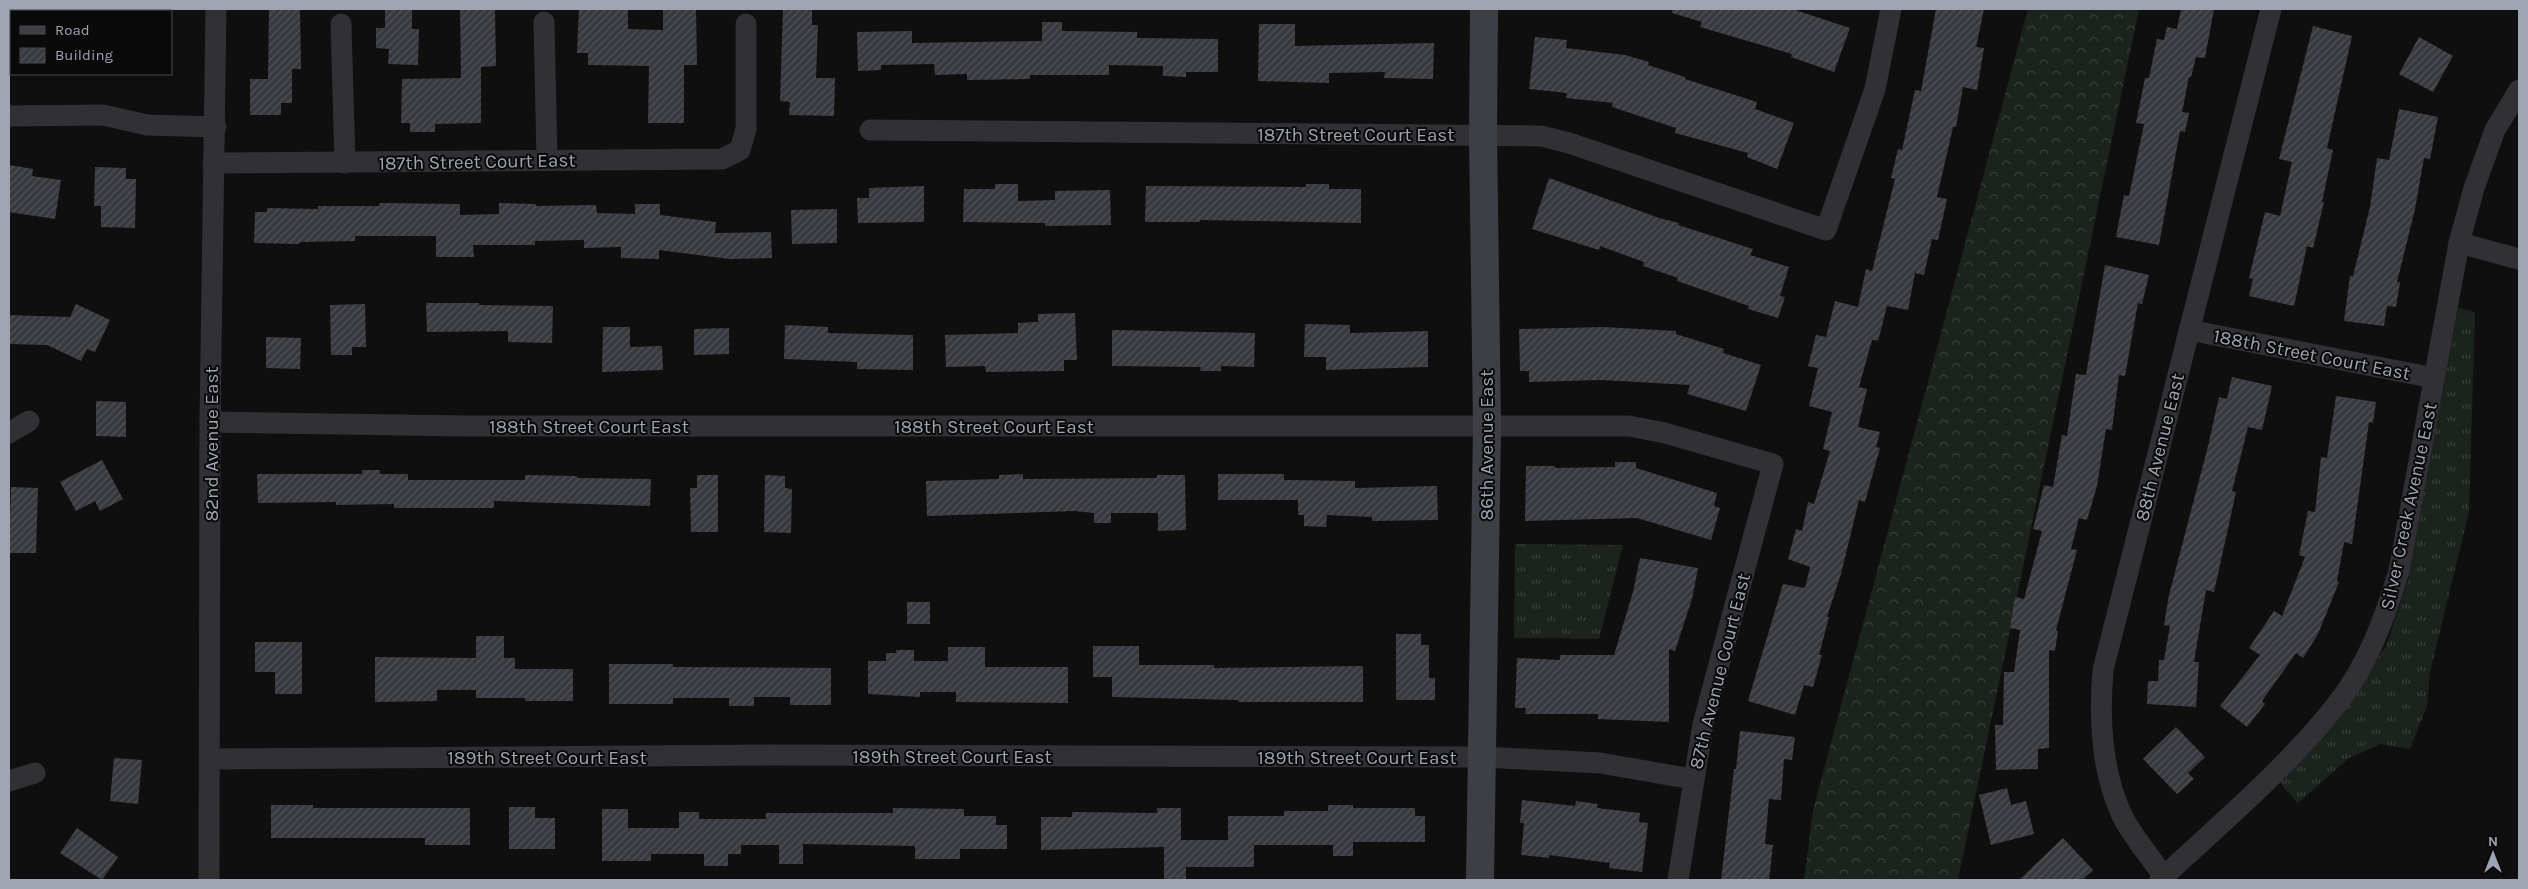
<svg xmlns="http://www.w3.org/2000/svg" width="2528" height="889" font-family="Karla,sans-serif">
  <style>
    .grass { fill: url(#grass-tufts) }
    .forest { fill: url(#forest-crowns) }
    .building { fill: url(#building-hatch) }
    .lines { fill: none; stroke-linecap: round; stroke-linejoin: round }
    .street { stroke: #303035; stroke-width: 21 }
    .secondary { stroke: #3d3f45; stroke-width: 28 }
    .labels { text-anchor: middle; stroke-width: 4; stroke-linejoin: round; paint-order: stroke }
    .street-label { font-size: 19px; fill: #9fa4b2; stroke: #0a0a0b }
  </style>
  <defs>
    <pattern id="grass-tufts" width="24" height="20" patternUnits="userSpaceOnUse" patternTransform="scale(1.25)"><rect width="24" height="20" fill="#1b231c"/><path d="M3 7l-1-3M5 7V3M7 7l1-3M15 17l-1-3M17 17v-4M19 17l1-3" fill="none" stroke="#39403b"/></pattern>
    <pattern id="forest-crowns" width="20" height="18" patternUnits="userSpaceOnUse" patternTransform="scale(1.25)"><rect width="20" height="18" fill="#1b231c"/><path d="M2 6a3 3 0 1 1 6 0M12 15a3 3 0 1 1 6 0" fill="none" stroke="#39403b"/></pattern>
    <pattern id="building-hatch" width="6" height="6" patternUnits="userSpaceOnUse" patternTransform="scale(1.25)"><rect width="6" height="6" fill="#38393e"/><path d="M-1 1l2-2M0 6l6-6M5 7l2-2" fill="none" stroke="#525358"/></pattern>
  </defs>
  <rect width="100%" height="100%" fill="#0f0f10"/>
  <g class="grass">
    <path d="M2458 308 2475 312 2469 512 2430 672 2427 706 2410 749 2381 744 2349 758 2298 803 2280 783 2354 696 2387 644 2408 579Z"/>
    <path d="M1515 544 1623 545 1599 639 1514 638Z"/>
  </g>
  <path class="forest" d="M2028 9H2139L1958 880H1804L1813 810Z"/>
  <g class="building">
    <path d="M269 9H300L301 69H292V103H281V115H250V79H268Z"/>
    <path d="M385 9H412V29H419L418 65 388 64 389 49 376 48V28H385Z"/>
    <path d="M460 9H495L496 66 481 67V123L435 124V132H410V123H401L402 79 461 78Z"/>
    <path d="M579 9H628V29L663 30V9H696L697 65H684V123H648L649 66 588 65V53H577Z"/>
    <path d="M783 9H812V25H818L816 78H835L834 116 789 115 790 102 780 101Z"/>
    <path d="M1672 9H1792L1850 28 1834 72 1791 57 1792 54 1700 27 1702 22 1672 13Z"/>
    <path d="M1936 9H1984L1976 47 1984 48 1977 90 1963 87 1956 127H1953L1937 197 1947 199 1938 240 1932 239 1924 275 1915 273 1908 310 1887 306 1878 341 1872 340 1859 387 1867 389 1858 427 1880 432 1876 447 1880 448 1865 502 1859 500 1841 574 1827 617H1829L1819 655H1822L1813 687 1804 685 1795 715 1748 701 1783 584 1805 588 1810 567 1788 559 1796 529 1802 531 1808 502 1814 504 1830 451 1823 449 1832 412 1809 406 1818 368 1808 366 1816 335 1826 337 1835 301 1858 307 1866 269 1872 271 1895 179 1891 178 1898 149 1902 150 1915 90 1921 91Z"/>
    <path d="M2181 9H2214L2205 58 2196 57 2191 77H2189L2182 112 2189 113 2185 132 2180 131 2159 245 2116 237 2124 195 2129 196 2144 124 2136 123 2145 78H2149L2157 39 2164 40 2167 27 2177 29Z"/>
    <path d="M1042 22H1062V31L1137 32V38L1218 39V72H1186V77L1163 76V66L1109 65V75H1030V79L967 80V74L935 75 934 64 881 65V70L858 71 857 32 912 31V43L1042 41Z"/>
    <path d="M1259 24H1295V46L1434 43 1433 79 1384 78 1385 72 1329 73V83L1258 81Z"/>
    <path d="M2313 26 2352 36 2327 148 2333 150 2322 202H2324L2313 248 2307 246 2294 306 2249 296 2253 279 2249 278 2265 212 2280 216 2292 162 2279 159Z"/>
    <path d="M1535 37 1567 40 1566 48 1625 55 1649 62 1648 65 1685 77V79L1757 102 1755 109 1794 123 1777 169 1747 157 1748 153 1675 133 1676 128 1612 107 1613 103 1566 98 1567 93 1529 89Z"/>
    <path d="M2419 37 2453 56 2433 92 2399 74Z"/>
    <path d="M2399 109 2438 117 2430 159 2424 158 2415 209 2397 282H2400L2396 307 2387 306 2384 326 2344 321 2350 276H2353L2370 207 2377 158 2389 160Z"/>
    <path d="M10 165 33 169 32 176 61 180 55 219 9 212Z"/>
    <path d="M95 167 126 168V179H136L135 228 101 227V206H94Z"/>
    <path d="M1549 178 1659 218 1679 223 1678 225 1753 249 1750 255 1789 267 1780 296 1785 297 1778 318 1748 309 1749 306 1677 281 1678 278 1643 266 1644 262 1600 246 1599 250 1532 229Z"/>
    <path d="M995 184H1018V201L1055 200V191L1110 190 1111 225 1045 226V223L963 222 964 189H995Z"/>
    <path d="M1306 184H1329V189H1361V223L1200 220V222H1145L1146 186 1306 187Z"/>
    <path d="M924 186V222L858 223 857 198H869V188Z"/>
    <path d="M380 203 460 204V215L499 214V203L536 204V206L596 205 597 213 635 214V204H660V215L716 222 715 233 771 232 772 258 729 259 659 250V259L621 258V247L584 248V240L535 241V245H473L474 257H436V236H355V241L300 242 299 244 254 243 255 212H267V208L318 209V206H379Z"/>
    <path d="M837 209V243L792 244 791 210Z"/>
    <path d="M2105 265 2149 275 2142 304 2138 303 2125 376 2119 375 2112 430 2106 429 2097 486 2087 520 2079 518 2071 549 2077 550 2056 630 2058 631 2055 651 2049 650V748L2038 749V769L1996 770 1995 725H2003L2004 672H2014L2020 630 2010 628 2015 597 2024 599 2042 531 2033 529 2044 485 2053 487 2062 435 2067 436 2076 374 2086 375Z"/>
    <path d="M426 303H479V305L553 306 552 343 508 342V331L427 332Z"/>
    <path d="M76 304 110 320 95 352 87 349 81 361 47 345 9 344V315L70 317Z"/>
    <path d="M365 304 366 347H352V355H331L330 305Z"/>
    <path d="M1075 313 1077 360H1064V371L986 372 985 366 946 367 945 335 1018 333V323L1038 322V314Z"/>
    <path d="M1305 324 1350 325V333L1428 331V367L1326 370V357H1304Z"/>
    <path d="M785 325 828 327V333L913 335V370L857 369V362L784 359Z"/>
    <path d="M603 327H630V347L662 346 663 370 602 372Z"/>
    <path d="M1603 327 1676 331V334L1724 349 1723 353 1761 365 1746 411 1687 394 1690 385 1602 380 1529 382V371H1520L1519 329Z"/>
    <path d="M729 328V354L694 355V329Z"/>
    <path d="M1112 330 1255 333 1254 367 1221 366V371H1200L1201 367 1112 366Z"/>
    <path d="M266 337 301 338 300 369 266 368Z"/>
    <path d="M2232 377 2272 386 2262 430 2248 427 2232 491 2236 492 2214 592 2206 590 2194 662H2199L2196 707 2147 704 2148 681H2158L2159 660H2164L2170 626 2164 625 2169 595 2208 446 2219 397 2227 399Z"/>
    <path d="M2336 396 2376 402 2373 423 2369 422 2352 544 2344 542 2337 581 2339 582 2318 634 2303 658 2296 653 2262 701 2265 704 2247 727 2220 706 2260 655 2249 648 2274 611 2282 616 2305 557 2299 555 2308 511 2315 512 2321 457 2327 458Z"/>
    <path d="M96 401 126 402V437L96 436Z"/>
    <path d="M102 460 123 499 100 511 95 501 76 511 60 482Z"/>
    <path d="M1615 462H1636V468L1717 493 1714 506 1720 508 1711 540 1637 518 1525 521 1526 466H1555V468L1615 467Z"/>
    <path d="M362 470H380V474H408V480H525V475L577 476V478L651 479 650 506 494 501V508H394V504L336 505V502L258 503 257 474H362Z"/>
    <path d="M1023 474V479L1157 478V475H1185L1186 530 1158 531V513H1111V523H1094V513L1074 511 927 516 926 481 999 479V475Z"/>
    <path d="M1218 474H1284V480L1355 481V488L1437 486 1438 520 1372 521V517L1327 515 1326 527 1304 526V515H1298V500H1218Z"/>
    <path d="M697 475H718V532H691L690 488H697Z"/>
    <path d="M765 475 785 476V488L792 489 791 533 764 532Z"/>
    <path d="M11 487 38 488 36 553H9Z"/>
    <path d="M1640 558 1698 568 1692 599 1675 651 1669 649V722L1598 719V714H1525L1526 708H1515L1517 658 1560 660V655H1614L1633 592Z"/>
    <rect x="907" y="602" width="23" height="22"/>
    <path d="M1396 634H1421V645H1429V678H1435V700H1396Z"/>
    <path d="M476 636H504V658H515V669H573V701H525V698H476V690H437V701L375 702V657L476 658Z"/>
    <path d="M255 642H302V694H275V672H255Z"/>
    <path d="M1093 646H1139V665H1214V668L1363 666V702H1238V700L1112 697V677H1093Z"/>
    <path d="M948 647H985V667H1068V703L956 702V692H920V697L868 694V661H886V653H896V650H914V661H948Z"/>
    <path d="M609 664H673V667L831 668V705H790V697H754V706H729V698H673V704H609Z"/>
    <path d="M2176 727 2205 757 2188 773 2194 779 2177 794 2143 759Z"/>
    <path d="M1740 731 1795 737 1792 760 1784 759 1781 800 1769 799 1765 844 1773 845 1769 880H1721L1734 769H1736Z"/>
    <path d="M114 758 142 760 138 804 110 801Z"/>
    <path d="M2007 788 2011 805 2026 801 2034 834 1991 845 1979 795Z"/>
    <path d="M1522 800 1575 806 1576 801 1598 804 1597 808 1640 813 1639 822 1648 823 1642 872 1609 868 1610 863 1549 855V858L1521 855 1524 823H1520Z"/>
    <path d="M271 805H313V808H470V845H425V838H271Z"/>
    <path d="M1328 805H1353V808H1415V816H1425V842H1353V856H1333V845H1254V867H1186V880H1164V847L1041 850V817H1072V812L1157 813V808H1181V840H1228V816H1284V811H1328Z"/>
    <path d="M509 807H535V818H555V849H509Z"/>
    <path d="M893 808 964 809V816H996V825H1007V849H960V859H915V846L803 844V864H779V845H741V854H728V866H704V854H651V861H602V809H628V828H679V812H699V819H766V813H893Z"/>
    <path d="M77 828 118 857 102 880 60 853Z"/>
    <path d="M2063 838 2093 870 2082 880H2019Z"/>
  </g>
  <g class="lines">
    <g class="street">
      <path d="M544 22 547 160"/>
      <path d="M341 24 345 163"/>
      <path d="M9 116 103 115 147 125 216 127"/>
      <path d="M870 130 1541 136 1569 143 1826 230 1875 89 1891 9"/>
      <path d="M213 163 722 159 740 150 746 129V24"/>
      <path d="M2459 243 2519 259"/>
      <path d="M2189 330 2434 378"/>
      <path d="M210 422 466 426H1629L1665 433 1773 464 1703 724 1678 880"/>
      <path d="M9 433 29 421"/>
      <path d="M210 759 779 755 1482 757 1600 763 1692 779"/>
      <path d="M9 781 35 773"/>
      <path d="M2164 877C2151 857 2130 834 2121 813 2101 769 2099 718 2103 670L2271 9"/>
      <path d="M209 880 210 422 216 9"/>
      <path d="M2160 880C2221 823 2286 769 2337 704 2368 665 2385 617 2399 571L2459 243 2474 188 2495 130 2519 90"/>
    </g>
    <path class="secondary" d="M1480 880 1487 427 1483 135 1484 9"/>
  </g>
  <g class="labels">
    <g class="street-label">
      <text x="1356" y="141">187th Street Court East</text>
      <text transform="translate(477 161) rotate(-1)" y="7">187th Street Court East</text>
      <text transform="translate(2312 354) rotate(11)" y="7">188th Street Court East</text>
      <text x="589" y="433">188th Street Court East</text>
      <text x="994" y="433">188th Street Court East</text>
      <text transform="translate(211 444) rotate(-90)" y="7">82nd Avenue East</text>
      <text transform="translate(1486 445) rotate(-90)" y="7">86th Avenue East</text>
      <text transform="translate(2159 447) rotate(-76)" y="7">88th Avenue East</text>
      <text transform="translate(2408 506) rotate(-78)" y="7">Silver Creek Avenue East</text>
      <text transform="translate(1719 671) rotate(-76)" y="7">87th Avenue Court East</text>
      <text x="952" y="763">189th Street Court East</text>
      <text x="547" y="764">189th Street Court East</text>
      <text x="1357" y="764">189th Street Court East</text>
    </g>
  </g>
  <rect width="2528" height="889" fill="none" stroke="#9fa4b2" stroke-width="20"/>
  <rect x="10" y="10" width="162" height="65" fill="#0a0a0b" stroke="#46484e"/>
  <rect x="20" y="26" width="25" height="8" fill="#3d3f45" stroke="#46484e"/>
  <text x="55" y="35" font-size="15" fill="#9fa4b2">Road</text>
  <rect x="20" y="48" width="25" height="15" fill="url(#building-hatch)" stroke="#46484e"/>
  <text x="55" y="60" font-size="15" fill="#9fa4b2">Building</text>
  <g transform="translate(2493 854)" stroke="#0a0a0b" stroke-width="4" paint-order="stroke">
  <path d="M0-4L9 19L0 12L-9 19Z" fill="#9fa4b2"/>
  <text y="-8" font-size="14" font-weight="bold" text-anchor="middle" fill="#9fa4b2">N</text>
  </g>
</svg>
